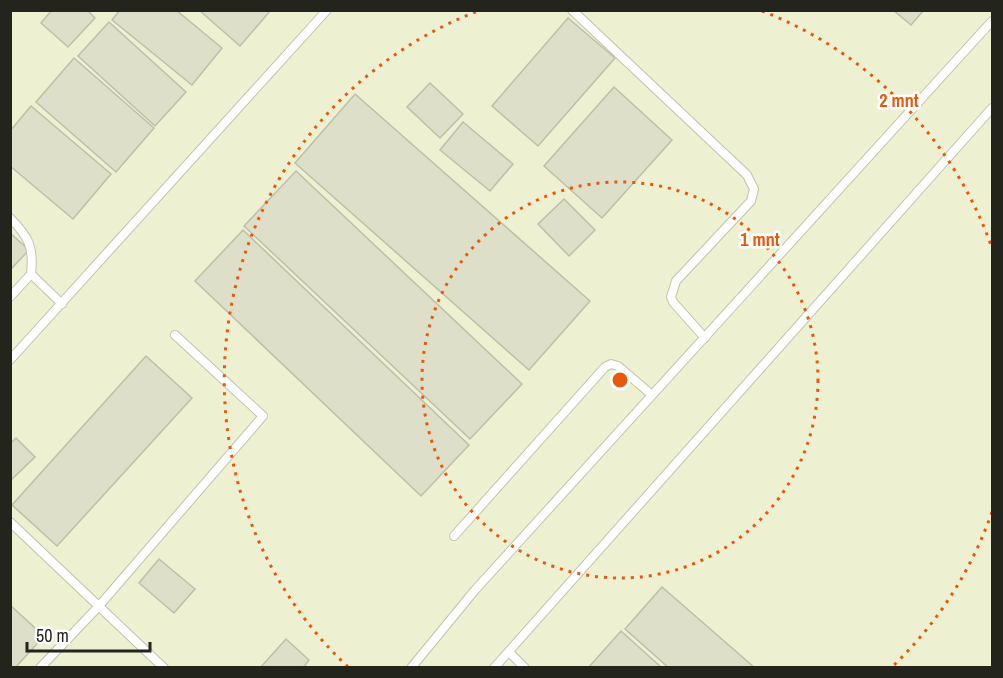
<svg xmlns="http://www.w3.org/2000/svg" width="1003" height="678" font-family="'Archivo Narrow',sans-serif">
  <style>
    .built { fill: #edf0d1 }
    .building { fill: #dddfc8; stroke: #bdbfa9; stroke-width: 1.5 }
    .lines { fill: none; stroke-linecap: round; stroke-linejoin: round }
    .service-casing { stroke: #c1c4ad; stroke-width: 10 }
    .service { stroke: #fff; stroke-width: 8 }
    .ring { fill: none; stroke: #e8590c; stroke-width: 3; stroke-dasharray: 3 6 }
    .centre { fill: #e8590c; stroke: #fff; stroke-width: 3 }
    .ring-label { font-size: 18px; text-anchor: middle; font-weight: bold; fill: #e8590c; stroke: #fff; stroke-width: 5; stroke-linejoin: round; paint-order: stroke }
  </style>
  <rect width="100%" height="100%" fill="#f8fae3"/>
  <rect class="built" x="11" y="11" width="981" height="656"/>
  <g class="building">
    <path d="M52 10H87L95 18 68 47 41 23Z"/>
    <path d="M120 10H176L222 48 192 85 112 20Z"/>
    <path d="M199 10H271L240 46Z"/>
    <path d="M893 10H924L911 25Z"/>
    <path d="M568 18 615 58 538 146 492 106Z"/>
    <path d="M109 22 186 92 155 126 78 56Z"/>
    <path d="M74 58 154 128 116 172 36 102Z"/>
    <path d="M430 83 463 114 440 138 407 107Z"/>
    <path d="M614 87 672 140 602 218 544 166Z"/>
    <path d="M355 94 590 301 529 370 295 163Z"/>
    <path d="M31 106 111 174 73 219 10 166V131Z"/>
    <path d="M463 122 513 164 490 191 440 150Z"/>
    <path d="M296 171 522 384 470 439 244 226Z"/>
    <path d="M564 199 595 230 569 256 538 224Z"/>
    <path d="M243 230 469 445 421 496 195 281Z"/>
    <path d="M10 233 29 250 10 270Z"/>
    <path d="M146 356 192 398 57 546 12 505Z"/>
    <path d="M16 438 35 457 10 481V444Z"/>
    <path d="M159 559 195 589 174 613 139 583Z"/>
    <path d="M662 587 755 668H669L625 629Z"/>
    <path d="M10 605 44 636 15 668H10Z"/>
    <path d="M621 631 662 668H588Z"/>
    <path d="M286 639 309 660 303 668H260Z"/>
  </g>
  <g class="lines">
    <defs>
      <g id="service">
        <path d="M572 10 747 175 754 189 751 201 676 281 671 297 673 302 705 338"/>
        <path d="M10 218C29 237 34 247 31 274L62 304"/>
        <path d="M10 297 31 274"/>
        <path d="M10 360 327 10"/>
        <path d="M10 522 164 668"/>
        <path d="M454 536 605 367 611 364 618 366 652 395"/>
        <path d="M509 652 525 668"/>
        <path d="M40 668 99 606 263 416 175 335"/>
        <path d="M411 668 475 590 992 21"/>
        <path d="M494 668 992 108"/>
      </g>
    </defs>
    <use href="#service" class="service-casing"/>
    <use href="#service" class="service"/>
  </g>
  <g class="ring">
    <circle cx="620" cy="380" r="198"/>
    <path d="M992 512A395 395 0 0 1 892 667M348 667A395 395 0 0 1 478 11M762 11A395 395 0 0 1 992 248"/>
  </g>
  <circle cx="620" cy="380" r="9" class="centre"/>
  <g class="ring-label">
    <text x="899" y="107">2 mnt</text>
    <text x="760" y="246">1 mnt</text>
  </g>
  <rect width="1003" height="678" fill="none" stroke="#23241b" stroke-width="24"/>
  <path d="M27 642v9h123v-9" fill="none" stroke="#23241b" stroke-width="3"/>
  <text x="36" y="642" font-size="18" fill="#23241b" stroke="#ffffff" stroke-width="4.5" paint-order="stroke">50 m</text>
</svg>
